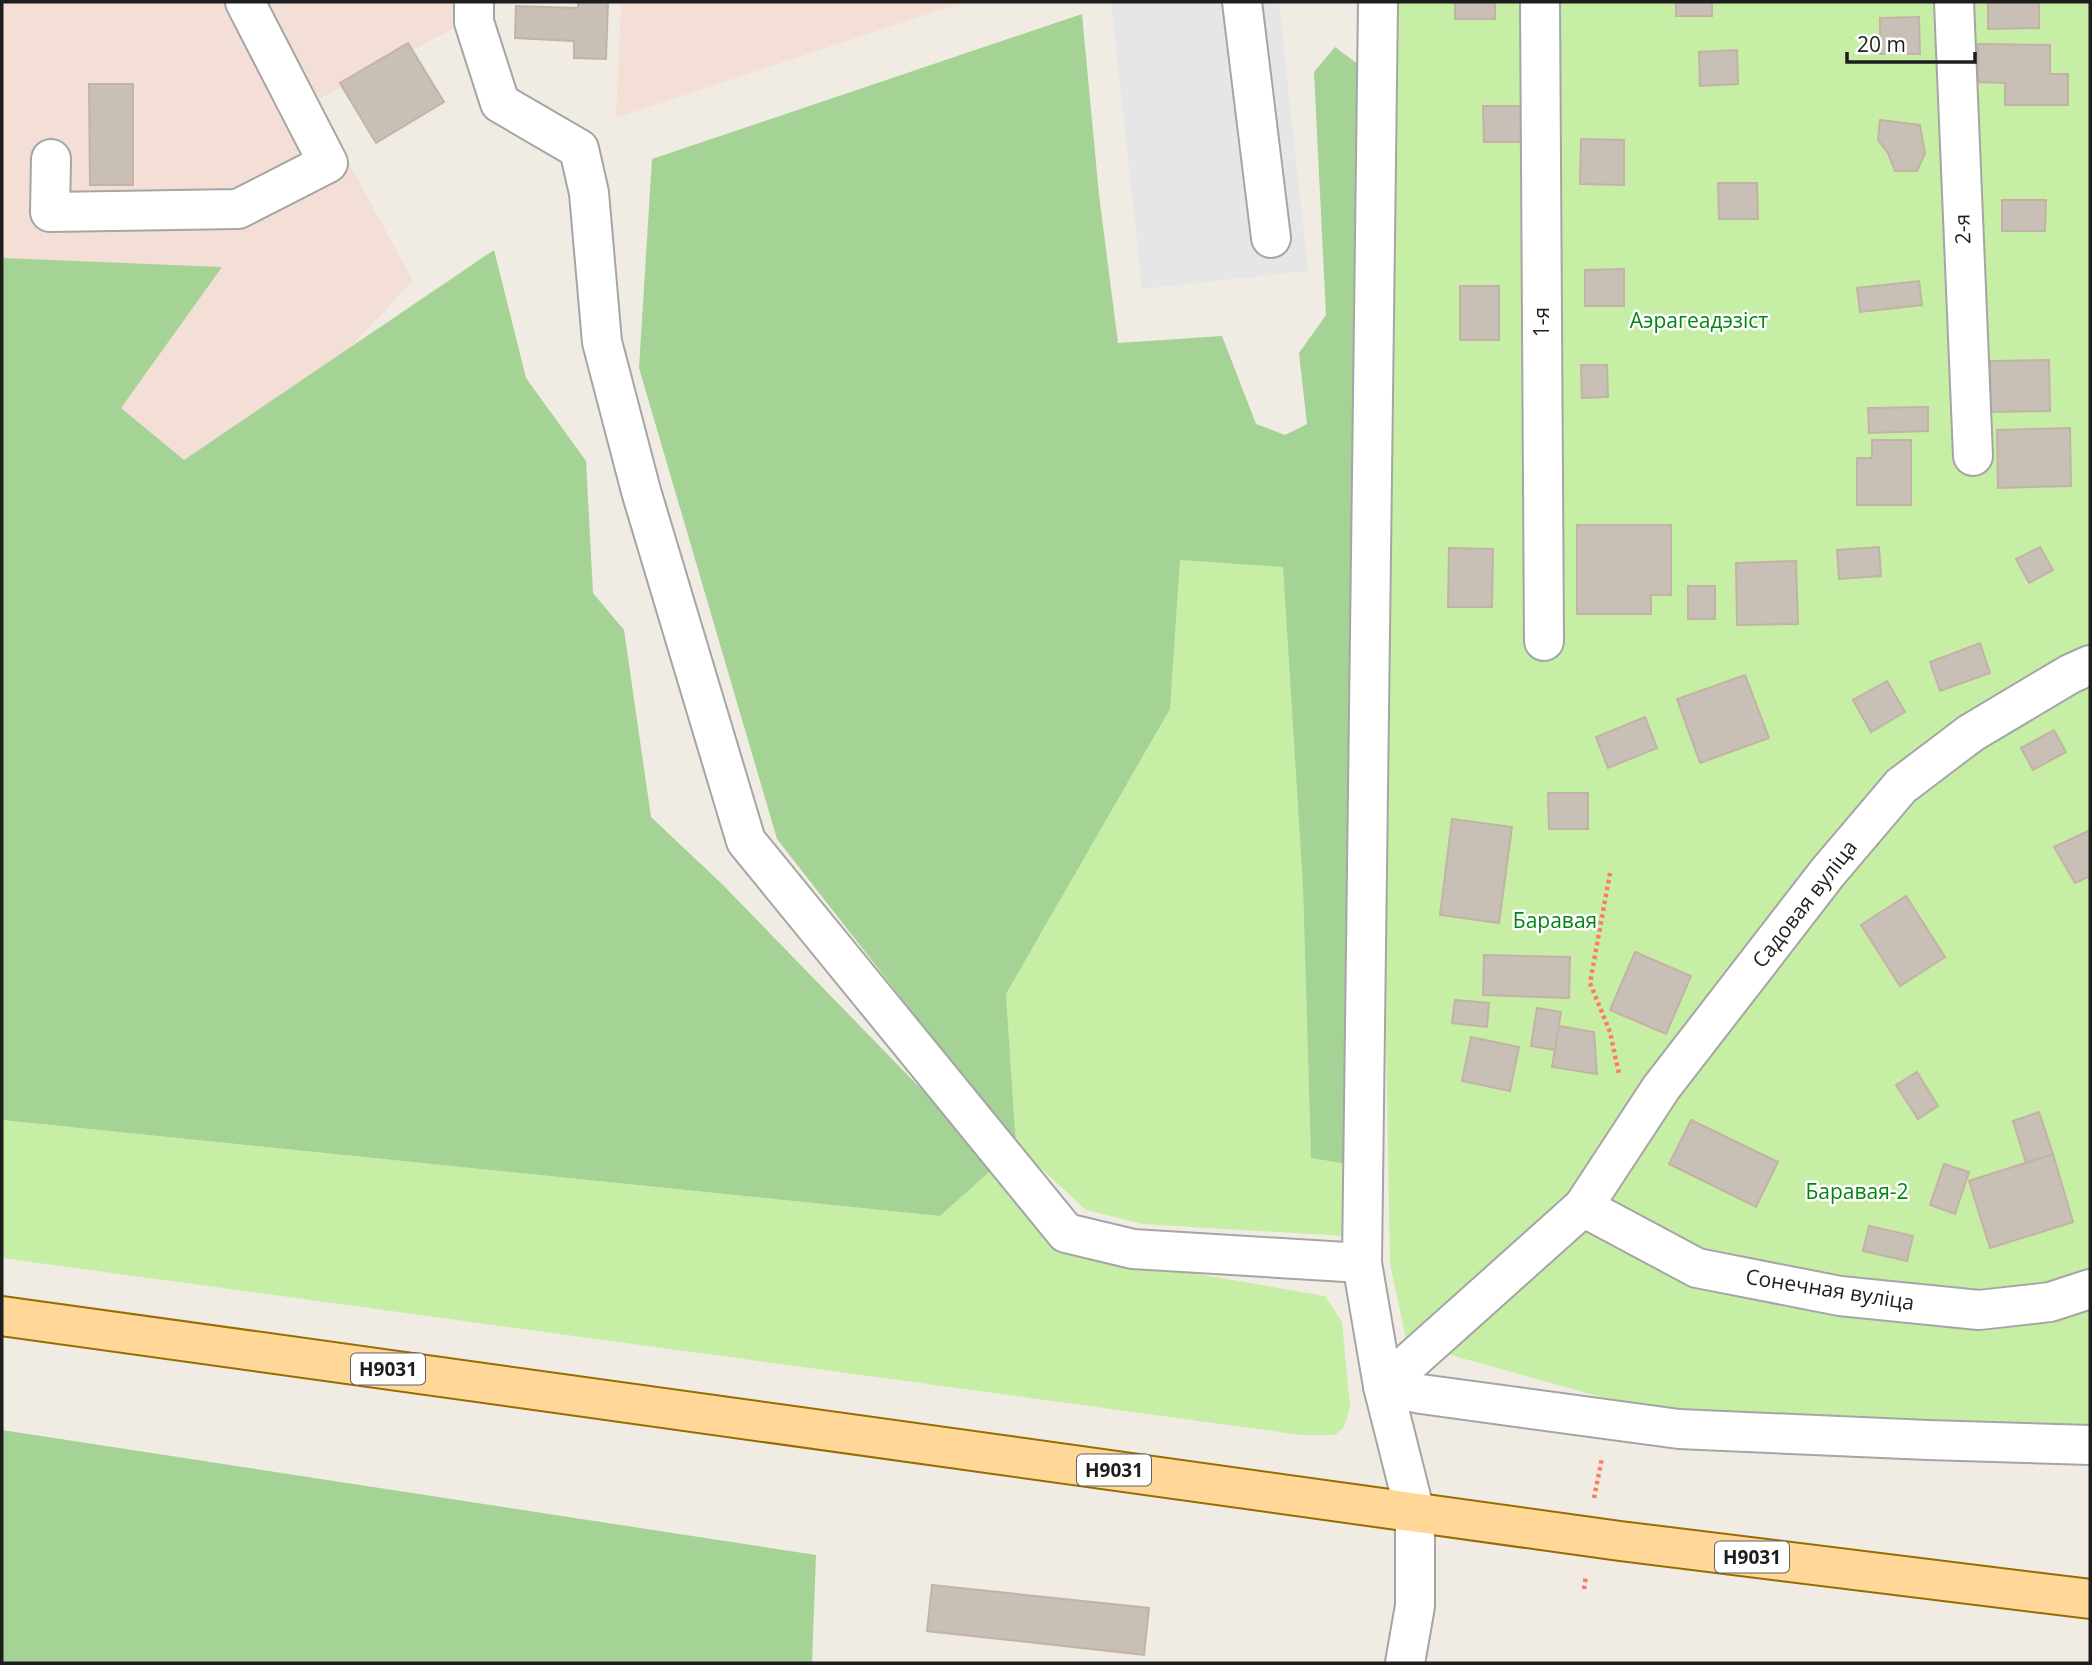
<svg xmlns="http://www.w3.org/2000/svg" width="2092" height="1665" font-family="'Open Sans',sans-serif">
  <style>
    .military { fill: #f3dfd5 }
    .grass { fill: #c6eea5 }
    .forest { fill: #a5d295 }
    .parking { fill: #e6e6e6 }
    .building { fill: #c8bfb6; stroke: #c3b3a5; stroke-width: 2 }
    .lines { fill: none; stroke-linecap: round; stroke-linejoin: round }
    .minor-casing { stroke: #a5a5a5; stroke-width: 42 }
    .major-casing { stroke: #986c00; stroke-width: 42 }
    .path { stroke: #ff7b65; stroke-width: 4.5; stroke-dasharray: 3.5 3.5; stroke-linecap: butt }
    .minor { stroke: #fff; stroke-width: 38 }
    .major { stroke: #ffd799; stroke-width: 38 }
    .labels { text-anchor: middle; stroke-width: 5; stroke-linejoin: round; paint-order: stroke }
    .shield { fill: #fff; stroke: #626262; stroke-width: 2 }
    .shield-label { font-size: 19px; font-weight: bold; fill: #1e1e1e }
    .street-label { font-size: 21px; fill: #1e1e1e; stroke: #fff }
    .park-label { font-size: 21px; fill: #038513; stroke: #fff }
  </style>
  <rect width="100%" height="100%" fill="#f0ece3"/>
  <g class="military">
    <path d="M2 2H457L458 26 315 101 413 281 2 714Z"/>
    <path d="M621 2H964L616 118Z"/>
  </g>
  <g class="grass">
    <path d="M1379 2H2090V1433L1677 1418 1407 1343 1390 1264 1382 812Z"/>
    <path d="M1180 560 1283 566 1303 887 1311 1158 1347 1164 1344 1236 1143 1224 1086 1210 1016 1145 1006 994 1170 709Z"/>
    <path d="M2 1120 940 1216 996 1166 1122 1261 1325 1296 1342 1322 1350 1407 1344 1427 1335 1435H1302L2 1258Z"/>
  </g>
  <g class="forest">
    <path d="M1082 14 1099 195 1118 343 1222 336 1256 424 1285 435 1307 424 1299 353 1326 315 1314 72 1335 47 1359 65 1347 1164 1311 1158 1303 887 1283 567 1180 560 1170 709 1006 994 1016 1145 777 839 639 368 652 159Z"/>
    <path d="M494 250 526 378 586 461 593 593 624 630 651 817 722 884 996 1166 940 1216 2 1120V258L222 267 121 408 184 460Z"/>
    <path d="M2 1430 816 1555 812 1663H2Z"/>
  </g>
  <path class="parking" d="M1111 2H1279L1308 271 1142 289Z"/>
  <g class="building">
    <path d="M578 2H608L606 59 574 58V41L515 38 516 6 578 8Z"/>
    <rect x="1455" y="2" width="40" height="17"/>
    <rect x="1676" y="2" width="36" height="14"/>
    <path d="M1988 2H2039V28L1988 29Z"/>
    <path d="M1919 17 1920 54H1880V18Z"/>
    <path d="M408 43 444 102 376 143 340 83Z"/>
    <path d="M1978 44 2050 45V74H2068V105H2005V83L1978 82Z"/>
    <path d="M1737 50 1738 84 1700 86 1699 52Z"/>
    <path d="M89 84H133V185H90Z"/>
    <path d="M1483 106H1522L1523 142H1484Z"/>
    <path d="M1880 120 1920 125 1925 153 1917 171H1895L1888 153 1878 140Z"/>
    <path d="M1581 139 1624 140V185L1580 184Z"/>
    <path d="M1718 183H1757L1758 219H1719Z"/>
    <path d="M2002 200H2046L2045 231H2002Z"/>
    <path d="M1624 269V306H1585V270Z"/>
    <path d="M1919 281 1922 305 1860 312 1857 288Z"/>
    <rect x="1460" y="286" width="39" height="54"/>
    <path d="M2049 360 2050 411 1991 412 1990 361Z"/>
    <path d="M1581 365H1607L1608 397 1582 398Z"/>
    <path d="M1928 407V431L1869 433 1868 408Z"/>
    <path d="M2070 428 2071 486 1998 488 1997 430Z"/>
    <path d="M1872 440H1911V505H1857V458H1872Z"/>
    <path d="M1577 525H1671V595H1651V614H1577Z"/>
    <path d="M1879 547 1881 576 1839 579 1837 550Z"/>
    <path d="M2040 547 2053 570 2029 583 2016 559Z"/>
    <path d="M1449 548 1493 549 1492 607H1448Z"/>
    <path d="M1796 561 1798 624 1737 625 1736 563Z"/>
    <rect x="1688" y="586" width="27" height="33"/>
    <path d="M1980 643 1990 673 1940 691 1930 662Z"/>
    <path d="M1745 675 1769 738 1700 763 1677 699Z"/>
    <path d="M1887 681 1905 712 1871 732 1853 700Z"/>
    <path d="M1645 717 1657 748 1608 768 1596 737Z"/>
    <path d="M2054 730 2066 752 2033 770 2021 748Z"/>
    <path d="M1548 793H1588V829H1549Z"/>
    <path d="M1452 819 1512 827 1499 923 1440 915Z"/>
    <path d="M2090 830V876L2075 883 2054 847Z"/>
    <path d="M1906 896 1945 957 1900 986 1861 925Z"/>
    <path d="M1635 952 1691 976 1666 1034 1610 1010Z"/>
    <path d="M1484 955 1570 957 1569 998 1483 995Z"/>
    <path d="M1455 1000 1489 1003 1487 1027 1452 1023Z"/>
    <path d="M1537 1008 1561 1012 1555 1050 1531 1046Z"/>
    <path d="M1559 1026 1594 1032 1597 1074 1552 1067Z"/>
    <path d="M1471 1037 1519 1047 1510 1091 1462 1081Z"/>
    <path d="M1917 1072 1938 1106 1918 1119 1896 1085Z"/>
    <path d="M2039 1112 2053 1154 2026 1163 2013 1121Z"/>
    <path d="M1691 1120 1778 1162 1756 1207 1669 1164Z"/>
    <path d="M2053 1154 2073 1222 1990 1248 1969 1181Z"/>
    <path d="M1944 1164 1969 1172 1955 1214 1930 1205Z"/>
    <path d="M1869 1226 1913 1236 1907 1261 1863 1251Z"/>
    <path d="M932 1585 1149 1608 1144 1655 927 1631Z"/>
  </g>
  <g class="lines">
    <defs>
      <g id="minor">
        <path d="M474 2V22L500 103 579 149 589 193 602 342 641 491 746 841 1066 1233 1133 1249 1362 1263"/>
        <path d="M1242 2 1271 238"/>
        <path d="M1378 2 1362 1263 1383 1386 1415 1513V1606L1405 1663"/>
        <path d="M1540 2 1544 641"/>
        <path d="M1954 2 1973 456"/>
        <path d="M51 159 50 212 238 209 328 163 245 2"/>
        <path d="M1583 1207 1697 1268 1840 1296 1979 1310 2050 1302 2090 1289"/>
        <path d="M1383 1386 1583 1207 1661 1088 1828 872 1901 786 1971 733 2070 674 2090 665"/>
        <path d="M1383 1386 1421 1394 1679 1429 1928 1440 2090 1445"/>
      </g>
      <path id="major" d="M2 1316 1620 1541 2090 1599"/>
    </defs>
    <use href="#minor" class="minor-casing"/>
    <use href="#major" class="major-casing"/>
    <g class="path">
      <path d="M1610 873 1590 983 1610 1032 1619 1074"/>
      <path d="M1594 1498 1602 1458"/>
      <path d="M1584 1589 1586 1576"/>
    </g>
    <use href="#minor" class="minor"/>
    <use href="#major" class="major"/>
  </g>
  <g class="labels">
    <g class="shield">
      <rect x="351" y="1353.5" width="74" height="31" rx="5"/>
      <rect x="1077" y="1454.5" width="74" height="31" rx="5"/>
      <rect x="1715" y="1541.5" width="74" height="31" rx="5"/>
    </g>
    <g class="shield-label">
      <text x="388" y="1376">Н9031</text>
      <text x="1114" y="1477">Н9031</text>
      <text x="1752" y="1564">Н9031</text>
    </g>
    <g class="street-label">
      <text transform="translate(1963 229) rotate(-92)" y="7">2-я</text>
      <text transform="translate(1542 322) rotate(-90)" y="7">1-я</text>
      <text transform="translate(1805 904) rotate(-52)" y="7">Садовая вуліца</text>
      <text transform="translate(1830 1290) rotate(9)" y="7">Сонечная вуліца</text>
    </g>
    <g class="park-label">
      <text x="1699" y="328">Аэрагеадэзіст</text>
      <text x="1555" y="928">Баравая</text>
      <text x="1857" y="1199">Баравая-2</text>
    </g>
  </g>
  <rect width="2092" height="1665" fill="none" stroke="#1e1e1e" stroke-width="7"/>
  <path d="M1847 52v10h128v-10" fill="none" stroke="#1e1e1e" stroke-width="3.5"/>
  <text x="1857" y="52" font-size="21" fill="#1e1e1e" stroke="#ffffff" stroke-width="5" paint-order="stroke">20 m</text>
</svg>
